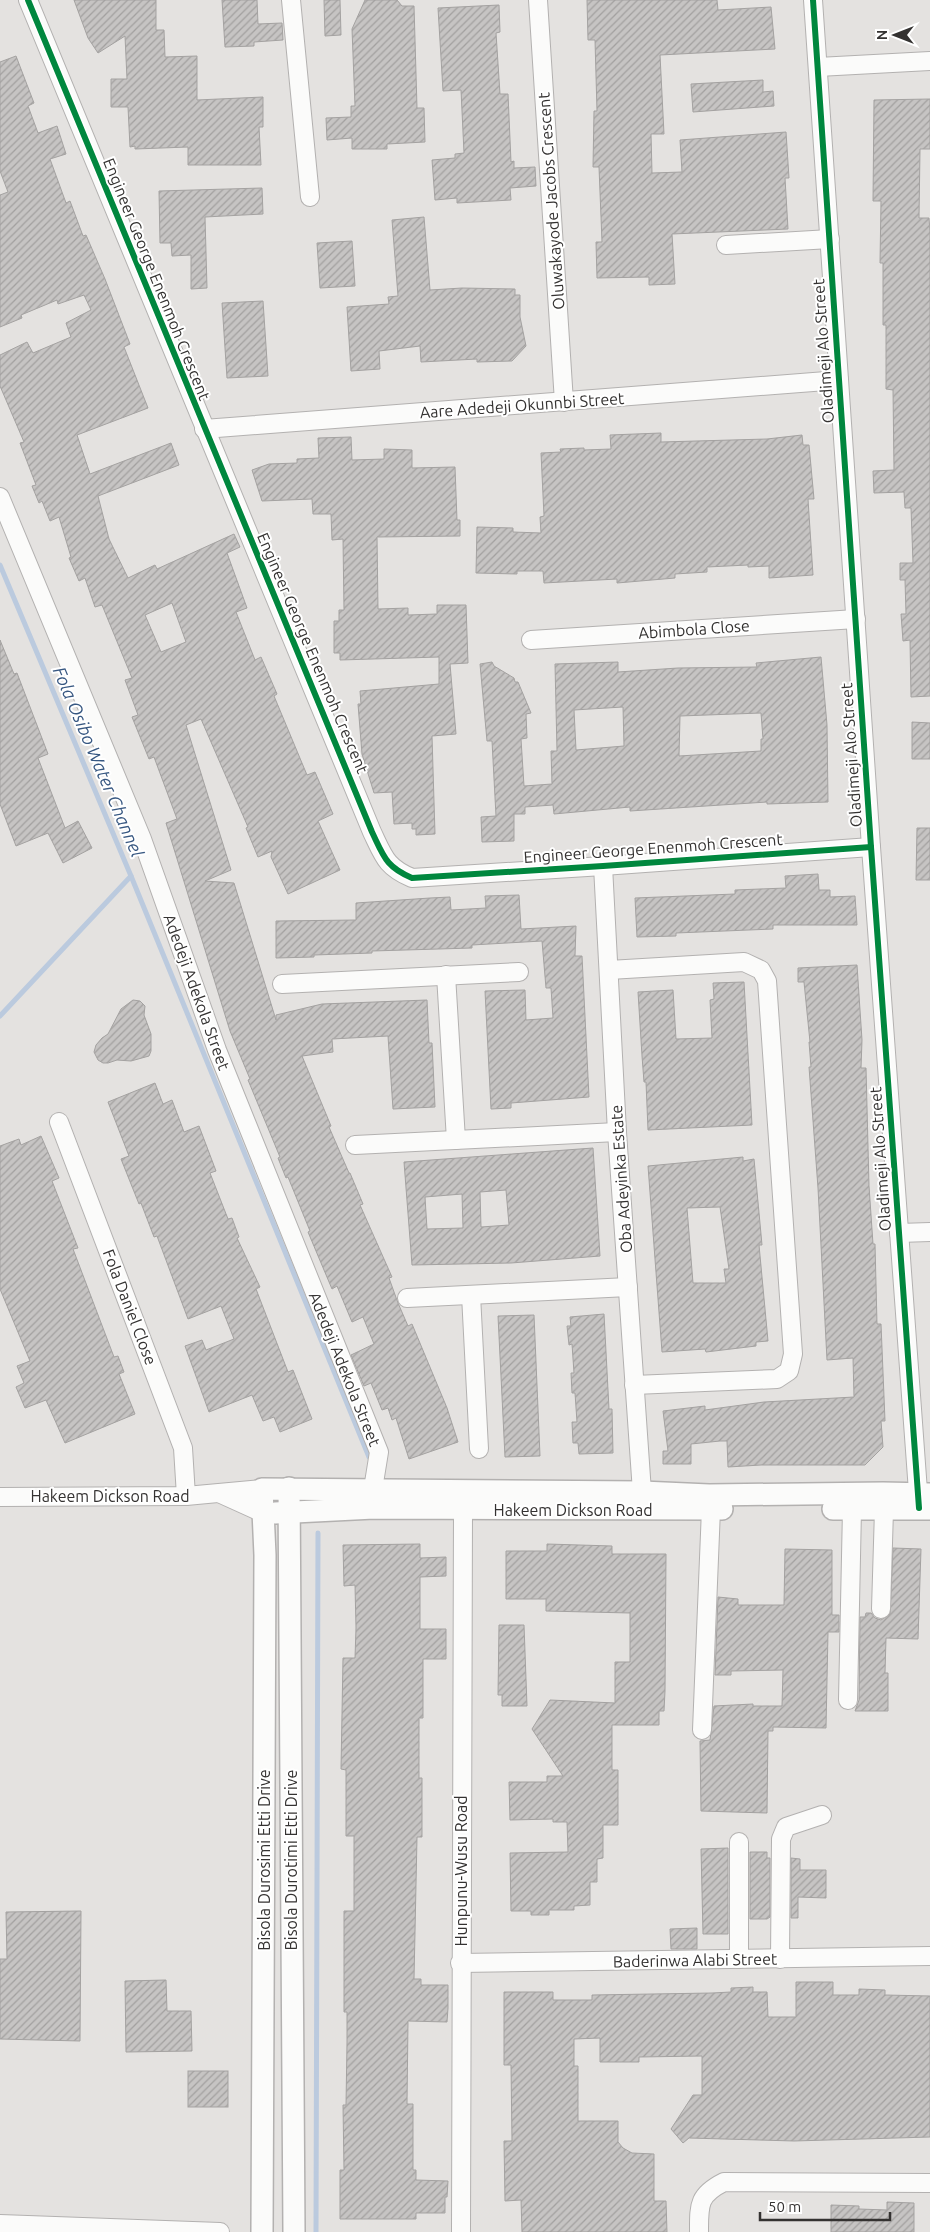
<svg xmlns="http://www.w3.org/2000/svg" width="930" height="2232" font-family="Ubuntu,sans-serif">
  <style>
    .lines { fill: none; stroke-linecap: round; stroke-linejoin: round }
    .stream { stroke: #bbcade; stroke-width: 5 }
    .building { fill: url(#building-hatch); stroke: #a4a2a1; fill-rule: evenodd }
    .minor-casing { stroke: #b3b1b0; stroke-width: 20 }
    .major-casing { stroke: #b3b1b0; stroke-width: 24 }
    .minor { stroke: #fbfbfa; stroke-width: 18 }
    .major { stroke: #fbfbfa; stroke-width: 21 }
    .cycleway-casing { stroke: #fff; stroke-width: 9 }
    .cycleway { stroke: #00873e; stroke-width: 6 }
    .labels { text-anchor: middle; stroke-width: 4; stroke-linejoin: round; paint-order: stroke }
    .street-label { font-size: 16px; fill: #343231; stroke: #fff }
    .water-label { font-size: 18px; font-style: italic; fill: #375781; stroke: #fff }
  </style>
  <defs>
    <pattern id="building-hatch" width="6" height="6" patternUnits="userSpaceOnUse" patternTransform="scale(1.25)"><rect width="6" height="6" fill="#c6c4c3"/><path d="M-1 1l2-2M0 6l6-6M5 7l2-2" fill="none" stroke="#a2a09f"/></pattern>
  </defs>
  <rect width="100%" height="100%" fill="#e4e2e0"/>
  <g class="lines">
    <g class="stream">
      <path d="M0 565 131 876 0 1016"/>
      <path d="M131 876 369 1457"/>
      <path d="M316 2232 318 1533"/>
    </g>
  </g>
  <g class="building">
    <path d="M74 0H156V30H164L165 57 197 56V100L263 97V127H259L261 165H188V147L135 149V146L130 147 128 107H111V79H127L125 36 98 53 88 38Z"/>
    <path d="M222 0H257L258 24 282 23 283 40 254 42V46L225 47Z"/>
    <path d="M324 0H340L341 35 325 36Z"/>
    <path d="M365 0H397L402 6H414L417 108H424L425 142 387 144V149H352V138L327 140 326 118 351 117V106H355L352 29Z"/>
    <path d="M587 0H717L718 10 771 7 775 49 660 55 664 134H651L652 173 682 172 680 140 786 132 789 178H785L788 229 672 234 675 284 649 285V277L597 278 596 242H602L599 167H593L594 111H597L595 40H588Z"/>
    <path d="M499 5 500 32 496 33 500 94H508L511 162 514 161V168L535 167 536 186 510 188 511 200 457 203V198L435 200 432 160 455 158V154L464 153 461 90 443 91 438 8Z"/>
    <path d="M16 56 34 103 28 106 38 133 57 126 66 154 50 159 66 203 70 201 83 236 86 235 105 279 130 344 124 347 148 408 77 435 90 474 171 443 179 465 98 496 109 539 128 578 155 565 157 569 234 534 240 547 227 553 247 608 236 612 255 660 261 657 277 694 274 696 307 775 315 772 333 814 318 821 340 870 288 894 271 857 272 851 258 857 246 828 248 827 201 719 186 725 231 870 205 881 234 883 276 1020V1015L322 1004 427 1000 429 1043H432L435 1107 393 1109 388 1036 332 1039 333 1052 302 1056 331 1126 329 1127 349 1173H350L363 1204 360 1205 392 1277 389 1278 398 1303 408 1326 412 1324 447 1408 458 1442 409 1459 396 1418 392 1420 388 1408 382 1410 371 1383 364 1386 351 1355 374 1344 363 1317 352 1322 337 1286 332 1289 308 1232 310 1231 288 1177 286 1178 278 1158 280 1157 248 1080 250 1079 230 1031 166 823 177 819 154 757 149 759 132 717 138 715 125 680 132 678 102 605 95 607 85 578 79 581 69 558 71 557 59 517 50 521 42 501 39 503 32 486 36 485 20 443 24 442 0 386V355L27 342 33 353 71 337 66 323 91 310 84 295 58 304 57 300 21 315 22 318 0 327V195L8 192 0 171V62ZM172 603 186 642 161 652 145 615Z"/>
    <path d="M763 80V92L773 91 774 106 693 112 691 84Z"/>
    <path d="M930 99V149H920L919 218H929L930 232V696L911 697 910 640 903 641 901 614H906L905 580H900V563H913L911 508H905L904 492 874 493 873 471 894 470 893 390 886 389V325H883V263H880L881 201H873L874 100Z"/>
    <path d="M262 188 263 214 205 217 207 288 191 289V255L172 256 171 243H160L159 191Z"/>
    <path d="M424 217 430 290 462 288 515 289V295H520V317L526 346 512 361 477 362V359L421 362 420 346 379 351 380 369 351 371 347 307 389 304 388 297 398 296 392 220Z"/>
    <path d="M352 241 355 286 320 288 317 243Z"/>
    <path d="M263 301 268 376 227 378 222 303Z"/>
    <path d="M661 433V442L767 439 802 435 803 445H809L814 499H808L813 575 769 578V566L748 567V565L707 567V572L675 574V578L617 583V579L544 583 543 571H517V574L476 573 477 527 513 528V532L541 533 540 517 544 516 541 453 561 452 560 449 584 448V450L611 449 610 435Z"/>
    <path d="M351 437 352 460 384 459V449L412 450V468L455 467 457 520H460V536L377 537 378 609 408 608V615L437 614V605H466L468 663 450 664 456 734 432 736 435 834 416 835V829H412V823L394 824 392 792 374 793 362 754 358 704H361L360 691 439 684V657L340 660V653H334V621H339V610H344L343 539 332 540 331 514H313L312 499 262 501 252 470 269 464 297 463V459L319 458 318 438Z"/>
    <path d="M0 640 14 674 17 673 48 754 38 758 65 828 78 821 92 848 63 863 48 833 16 846 0 804Z"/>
    <path d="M821 657 827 725 828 802 767 804V802L630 811V807L554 814 553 805 525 807V814H514V841L482 842 481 817 496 816 492 741H487L480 664 492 662 494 666 514 678 515 682H518L531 713 526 714 527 738 521 739 524 786 552 784 551 751H557L555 664 618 662V672L678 668 757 667 756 663ZM623 707 624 746 576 750 574 710ZM761 713 763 739H761V751L679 756 680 716Z"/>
    <path d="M912 722 930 723V759H912Z"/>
    <path d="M917 828H930V880H916Z"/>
    <path d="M818 874 819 890H830V897L855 896 857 925H773V929L676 933V936L637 937 635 898 735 894V890L786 888 785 876Z"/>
    <path d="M519 895 521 929 576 926 575 956H582L589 1097 511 1103V1108L491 1109 485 991 525 990 526 1020 553 1018 551 988H546L542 941 472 945V948L372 951V953L314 955V957L276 958V921L356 920V903L430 898 450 897 451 910 486 908 485 896Z"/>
    <path d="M857 965 862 1040 861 1068H866L869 1186 873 1244H875L877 1324H881L885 1421H881L883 1447 865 1465H761L728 1467 727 1441H720L691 1444V1464H663V1451H668L663 1411 705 1406V1410L764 1402 854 1397 853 1358 827 1360 818 1188 809 1067H811L809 1042H810L804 982H798V968Z"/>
    <path d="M744 982 752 1125 648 1130 646 1082H644L642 1056 638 992 673 990 676 1039 712 1038 710 1000 714 999 713 983Z"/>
    <path d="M133 1000 140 1001 145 1006 144 1015 151 1034V1051L149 1056 131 1061 117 1060 108 1063H103L98 1060 94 1052 96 1045 102 1038 108 1034 121 1009Z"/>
    <path d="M155 1083 163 1104 172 1100 184 1132 199 1126 216 1171 210 1173 228 1219 232 1218 239 1237 237 1238 260 1287 256 1289 288 1372 293 1370 312 1419 280 1432 274 1417 263 1421 252 1395 209 1412 185 1346 202 1340 206 1350 234 1339 221 1306 188 1319 157 1236 154 1237 141 1203 139 1204 121 1159 129 1156 108 1102Z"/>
    <path d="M41 1136 59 1178 52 1181 78 1248 73 1249 114 1357 118 1356 124 1372 119 1374 135 1414 65 1443 46 1400 25 1408 16 1387 24 1383 17 1366 30 1361 0 1289V1146L19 1139 21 1145Z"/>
    <path d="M593 1148 600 1256 511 1263 412 1265 404 1162ZM506 1190 509 1225 481 1227 480 1192ZM462 1194 463 1228 427 1229 425 1197Z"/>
    <path d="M743 1157V1161L754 1159 762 1245H759L768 1341 756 1342V1346L706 1352 705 1349 662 1352 648 1166ZM720 1207 729 1269H724L726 1283H693L687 1208Z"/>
    <path d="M604 1314 609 1409H612L613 1453 579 1454 578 1443H573L572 1422H577L575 1393H572L571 1373H574L572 1344 569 1345 567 1326H571L570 1317Z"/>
    <path d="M534 1315 540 1456 505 1457 498 1316Z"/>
    <path d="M420 1544V1558L446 1557V1576L420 1577V1629H446V1659H423V1718H419V1778H422V1837H417L414 1979H421V1985H448V2008L447 2022 408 2021 407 2104H413V2170H416V2180L448 2181 447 2197H445V2213H416V2219H340V2170H344L343 2105H346L347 2043V2012H344V1911H354V1836H346V1770L341 1769 343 1658H355L356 1628 355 1585 344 1586 343 1545Z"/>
    <path d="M547 1544 612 1546V1554H666L665 1691 664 1711H659V1725H612V1770H618V1825H603V1858L597 1859V1882H590V1905L574 1906V1910H549V1915H531V1911H511L510 1853 568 1852 567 1822H553V1819L510 1820 509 1782H547V1776H563L532 1729 550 1700 615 1703V1662H630V1613L546 1611V1599H506V1551H547Z"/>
    <path d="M893 1548 921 1549 918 1639 886 1638 885 1673H888V1711H855L859 1700 860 1617H865L866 1613H871L875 1618 881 1620 890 1614Z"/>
    <path d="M785 1549 832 1550V1615H839V1632H828L826 1728 773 1727V1731H768L767 1813 701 1811 700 1741 710 1740 714 1706 753 1704V1706H782L783 1670 731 1671V1675H715L718 1597 738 1599V1605H784Z"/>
    <path d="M499 1625H524L527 1706H502V1695H498Z"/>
    <path d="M728 1848V1934H703L701 1849Z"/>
    <path d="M750 1852H767V1858H770V1917L767 1919H750Z"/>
    <path d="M791 1858 800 1859V1870H826V1898L798 1897V1918H791Z"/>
    <path d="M81 1911 80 2041 0 2039V1959H7L6 1912Z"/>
    <path d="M697 1928V1949H671L670 1929Z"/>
    <path d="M166 1980 167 2011H191L192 2051 126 2052 125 1981Z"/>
    <path d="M796 1982H833V1995H859V1989L885 1990V1995L930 1996V2137L794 2141 689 2138 683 2143 671 2129 693 2095H702V2056L639 2057V2062H600V2038L574 2039V2066H578V2121H618V2142L623 2148 632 2153 654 2154V2201H666L667 2232H522L521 2200 505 2201 504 2141H512L511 2065H504V1992H553V2000H592V1995L712 1993 731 1992V1988L753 1987V1992H767L768 2017H796Z"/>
    <rect x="188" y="2071" width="40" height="36"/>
    <path d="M887 2202 914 2203V2232H831V2205L859 2206V2209L887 2210Z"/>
  </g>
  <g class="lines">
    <defs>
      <g id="minor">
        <path d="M28 0 372 832C384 857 386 867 412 878L603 866 871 847"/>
        <path d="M291 0 310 197"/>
        <path d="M538 0 564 402"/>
        <path d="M813 0 871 847 919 1505"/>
        <path d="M818 67 930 61"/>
        <path d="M726 245 830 239"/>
        <path d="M204 429 839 380"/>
        <path d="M0 497 142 839 217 1050 379 1452 373 1489"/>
        <path d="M531 640 856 619"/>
        <path d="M603 866 617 1132 642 1492"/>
        <path d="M609 970 744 962 761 970 767 981 793 1354 789 1371 777 1379 634 1385"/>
        <path d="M446 975 456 1140"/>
        <path d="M282 984 519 972"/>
        <path d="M59 1122 183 1448 186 1496"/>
        <path d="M355 1145 617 1132"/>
        <path d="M899 1233 930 1232"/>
        <path d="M471 1295 479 1449"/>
        <path d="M407 1298 628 1287"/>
        <path d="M221 1494 263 1513"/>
        <path d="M0 1497 186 1496 262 1489"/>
        <path d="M881 1609 884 1510"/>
        <path d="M848 1700 852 1509"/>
        <path d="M702 1730 711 1509"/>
        <path d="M739 1842V1959"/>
        <path d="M780 1959 781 1839 786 1827 822 1815"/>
        <path d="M460 1963 930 1956"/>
        <path d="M0 2224 220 2232"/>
        <path d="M461 2232 463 1510"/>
        <path d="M699 2232C699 2205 698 2195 724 2182L930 2183"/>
      </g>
      <g id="major">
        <path d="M289 1488 294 2232"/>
        <path d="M833 1509H930"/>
        <path d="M275 1513 374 1508 722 1509"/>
        <path d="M262 2232 265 1555 262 1489 642 1492 709 1495 883 1493 930 1494"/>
      </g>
    </defs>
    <use href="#minor" class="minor-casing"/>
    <use href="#major" class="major-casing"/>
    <use href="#minor" class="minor"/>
    <use href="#major" class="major"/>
    <defs>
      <g id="cycleway">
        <path d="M28 0 372 832C384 857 386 867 412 878L603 866 871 847"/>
        <path d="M813 0 871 847 919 1508"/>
      </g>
    </defs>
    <use href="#cycleway" class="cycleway-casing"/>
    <use href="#cycleway" class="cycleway"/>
  </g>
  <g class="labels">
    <g class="street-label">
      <text transform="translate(551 201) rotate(-94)" y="6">Oluwakayode Jacobs Crescent</text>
      <text transform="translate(157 279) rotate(68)" y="6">Engineer George Enenmoh Crescent</text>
      <text transform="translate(823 351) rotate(-94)" y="6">Oladimeji Alo Street</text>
      <text transform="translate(522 405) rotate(-4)" y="6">Aare Adedeji Okunnbi Street</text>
      <text transform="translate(694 629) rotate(-4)" y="6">Abimbola Close</text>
      <text transform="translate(313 653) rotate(67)" y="6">Engineer George Enenmoh Crescent</text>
      <text transform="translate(851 755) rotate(-94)" y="6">Oladimeji Alo Street</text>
      <text transform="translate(653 848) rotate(-4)" y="6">Engineer George Enenmoh Crescent</text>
      <text transform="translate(197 992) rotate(70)" y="6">Adedeji Adekola Street</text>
      <text transform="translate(880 1159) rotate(-94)" y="6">Oladimeji Alo Street</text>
      <text transform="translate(621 1179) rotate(-94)" y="6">Oba Adeyinka Estate</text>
      <text transform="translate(130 1307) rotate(69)" y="6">Fola Daniel Close</text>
      <text transform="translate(345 1369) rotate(68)" y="6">Adedeji Adekola Street</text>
      <text x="110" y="1502">Hakeem Dickson Road</text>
      <text x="573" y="1516">Hakeem Dickson Road</text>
      <text transform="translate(264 1860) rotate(-90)" y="6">Bisola Durosimi Etti Drive</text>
      <text transform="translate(291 1860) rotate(-90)" y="6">Bisola Durotimi Etti Drive</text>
      <text transform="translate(461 1871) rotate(-90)" y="6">Hunpunu-Wusu Road</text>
      <text transform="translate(695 1960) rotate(-1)" y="6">Baderinwa Alabi Street</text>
    </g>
    <g class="water-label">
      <text transform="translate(98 762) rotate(67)" y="6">Fola Osibo Water Channel</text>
    </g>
  </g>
  <g transform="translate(895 35) rotate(270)" stroke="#ffffff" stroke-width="4" paint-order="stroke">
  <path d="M0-4L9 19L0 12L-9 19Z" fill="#343231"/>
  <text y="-8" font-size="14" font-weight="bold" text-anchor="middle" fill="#343231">N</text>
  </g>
  <path d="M760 2212v8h130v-8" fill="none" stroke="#343231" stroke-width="2.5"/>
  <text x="768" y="2212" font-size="15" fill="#343231" stroke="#ffffff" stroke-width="4" paint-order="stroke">50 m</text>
</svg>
